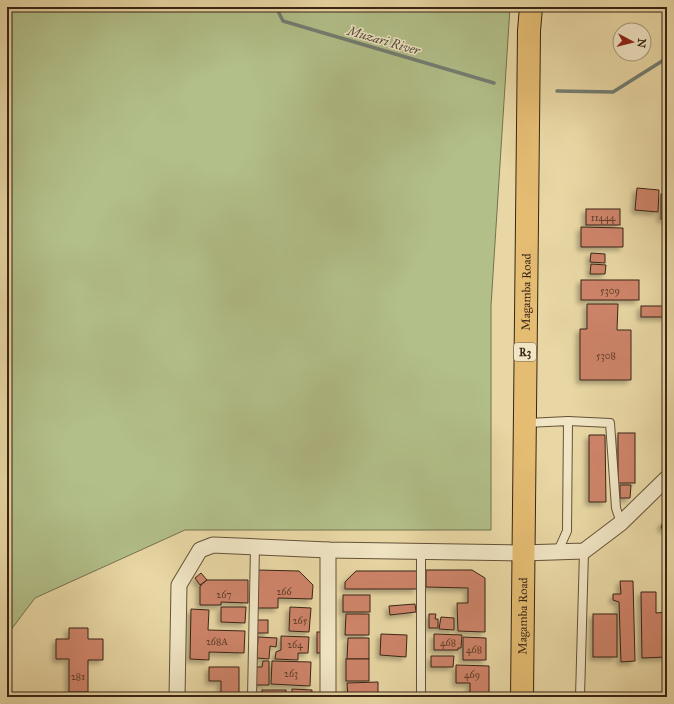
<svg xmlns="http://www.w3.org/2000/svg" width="674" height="704" font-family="'IM FELL Great Primer',serif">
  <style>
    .green { fill: #b2bf89; stroke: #76724f }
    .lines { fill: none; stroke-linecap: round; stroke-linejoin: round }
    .stream { stroke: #737d71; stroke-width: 3.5 }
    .building { fill: #ce846b; stroke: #392515; filter: url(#shadow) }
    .lane-casing { stroke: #655239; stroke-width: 10 }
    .street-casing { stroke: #655239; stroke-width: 17 }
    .highway-casing { stroke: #392515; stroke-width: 24 }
    .lane { stroke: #f0e5c4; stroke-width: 8 }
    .street { stroke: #f0e5c4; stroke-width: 15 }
    .highway { stroke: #e4bc72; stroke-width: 22 }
    .labels { text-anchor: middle; stroke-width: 3; stroke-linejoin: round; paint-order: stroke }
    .number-label { font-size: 10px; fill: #5e3d2a }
    .shield { fill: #f0e5c4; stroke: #705f4a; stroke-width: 1 }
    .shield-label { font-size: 11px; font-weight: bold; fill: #392515 }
    .street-label { font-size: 12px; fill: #392515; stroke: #f0e5c4 }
    .water-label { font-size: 13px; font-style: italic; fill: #514a3b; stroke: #f0e5c4 }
  </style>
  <defs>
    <filter id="shadow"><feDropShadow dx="-3.5" dy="3.5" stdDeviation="2" flood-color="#0004"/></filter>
  </defs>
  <rect width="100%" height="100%" fill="#e8d7a4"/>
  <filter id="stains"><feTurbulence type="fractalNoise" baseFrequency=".005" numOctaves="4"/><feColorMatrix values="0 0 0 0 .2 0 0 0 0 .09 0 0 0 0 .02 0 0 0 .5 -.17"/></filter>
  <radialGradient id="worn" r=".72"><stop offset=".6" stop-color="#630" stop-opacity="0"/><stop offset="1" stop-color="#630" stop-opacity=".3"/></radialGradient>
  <path class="green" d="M7 7H510L491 306V530H185L35 598 7 635Z"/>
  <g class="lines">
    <g class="stream">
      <path d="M276 7 283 21 494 83"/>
      <path d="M557 91 613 92 667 58"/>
    </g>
  </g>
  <g class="building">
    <path d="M637 188 659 190 658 212 635 210Z"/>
    <rect x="661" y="194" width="6" height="25"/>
    <rect x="586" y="209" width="34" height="16"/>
    <path d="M581 227 623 228V247H581Z"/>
    <path d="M591 253 605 254V263L590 262Z"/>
    <path d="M591 264 606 265 605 274H590Z"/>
    <rect x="581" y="280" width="58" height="20"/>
    <path d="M587 304H618L617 330H631V380H580V329H587Z"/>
    <rect x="641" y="306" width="26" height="11"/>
    <rect x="618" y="433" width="17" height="50"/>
    <path d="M589 435H605L606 502H589Z"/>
    <path d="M620 485H631L630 498H620Z"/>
    <path d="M663 521 667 522V530L661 528Z"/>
    <path d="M257 570 299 571 313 585 312 599 278 598V608H256Z"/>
    <path d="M426 570H472L485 578V632L458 631 457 603H468V588L426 587Z"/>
    <path d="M356 571H417V589H345V582Z"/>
    <path d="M201 573 207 580 200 585 195 578Z"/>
    <path d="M207 580H248V603L221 602V605H200V586Z"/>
    <path d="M620 581H633L635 661 621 662 619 602 613 600V594H621Z"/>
    <path d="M641 592H656V613L667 612V657L642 658Z"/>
    <rect x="343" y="595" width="27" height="17"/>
    <path d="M415 604 416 612 390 615 389 606Z"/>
    <path d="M221 607H246L245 623 221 622Z"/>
    <path d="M290 607 311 608 309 632 289 631Z"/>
    <path d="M191 609 209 610 208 630 245 631 244 653 209 652V660L190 659Z"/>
    <path d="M346 614H369V635H345Z"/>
    <path d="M429 614H436L435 619H438V628H429Z"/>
    <rect x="593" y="614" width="24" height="43"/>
    <path d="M441 617 454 618V630L439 629Z"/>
    <rect x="256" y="620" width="12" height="13"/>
    <path d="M69 628H88V639H103V660H88V692H69V659H56V639H69Z"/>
    <rect x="317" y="632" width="8" height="21"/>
    <path d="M381 634 407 635 406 657 380 655Z"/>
    <path d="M434 634 462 635 461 648H458V650H434Z"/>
    <path d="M281 636 309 637 308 653H298V660L275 659 276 652 281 650Z"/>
    <path d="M258 637 277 638 276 647 270 646 269 659 257 658Z"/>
    <path d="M463 637 486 638V660H463Z"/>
    <path d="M348 638H369V659H347Z"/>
    <path d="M431 656H454L453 667H431Z"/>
    <rect x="346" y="659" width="23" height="22"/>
    <path d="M263 661H269V685H256V667H262Z"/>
    <path d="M272 661 311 662 310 686 271 684Z"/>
    <path d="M456 665 489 666V694H470V683H456Z"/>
    <path d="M209 667H239V697H221V681H209Z"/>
    <path d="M378 682V697H348L347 683Z"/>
    <path d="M292 689 312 690V697H292Z"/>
    <rect x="262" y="690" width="24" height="7"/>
  </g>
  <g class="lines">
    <defs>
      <g id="lane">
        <path d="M568 421 610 423 616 508 621 523"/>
        <path d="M527 423 568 421 567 531 558 551"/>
        <path d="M252 697 255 546"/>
        <path d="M421 697V552"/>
        <path d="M580 697 584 551"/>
      </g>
      <g id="street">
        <path d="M177 697 179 585 200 550 213 545 328 550 523 553 584 551 621 523 667 478"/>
        <path d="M328 697V550"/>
      </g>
      <g id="highway">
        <path id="s1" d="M522 697 529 31 531 7"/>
      </g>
    </defs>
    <use href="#lane" class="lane-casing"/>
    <use href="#street" class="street-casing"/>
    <use href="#highway" class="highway-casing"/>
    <use href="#lane" class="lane"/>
    <use href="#street" class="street"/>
    <use href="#highway" class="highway"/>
  </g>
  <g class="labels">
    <g class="number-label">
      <text x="603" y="221">11444</text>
      <text x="610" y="294">5309</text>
      <text x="606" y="359">5308</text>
      <text x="284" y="595">266</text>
      <text x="224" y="598">267</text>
      <text x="300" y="624">265</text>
      <text x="217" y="645">268A</text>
      <text x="448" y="646">468</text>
      <text x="295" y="648">264</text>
      <text x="474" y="653">468</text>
      <text x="291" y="677">263</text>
      <text x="472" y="678">469</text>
      <text x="78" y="680">281</text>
    </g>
    <rect class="shield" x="514" y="343" width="22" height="18" rx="3"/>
    <g class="shield-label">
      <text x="525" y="356">R3</text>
    </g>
    <g class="street-label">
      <text dy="4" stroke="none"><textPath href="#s1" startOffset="405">Magamba Road</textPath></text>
      <text dy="4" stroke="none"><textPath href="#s1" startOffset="81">Magamba Road</textPath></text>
    </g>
    <g class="water-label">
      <text transform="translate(384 40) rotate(16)" y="5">Muzari River</text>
    </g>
  </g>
  <rect width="674" height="704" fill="none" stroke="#e8d7a4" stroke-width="24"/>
  <rect x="8" y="8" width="658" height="688" fill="none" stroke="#392515" stroke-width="2"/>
  <rect x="12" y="12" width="650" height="680" fill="none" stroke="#392515"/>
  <g transform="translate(632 42) rotate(97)"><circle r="19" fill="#f0e5c4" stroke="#a7987e"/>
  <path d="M0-3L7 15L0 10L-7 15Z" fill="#8f2418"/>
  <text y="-6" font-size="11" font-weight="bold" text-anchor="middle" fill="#392515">N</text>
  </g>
  <rect width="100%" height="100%" filter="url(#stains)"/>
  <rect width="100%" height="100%" fill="url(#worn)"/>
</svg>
